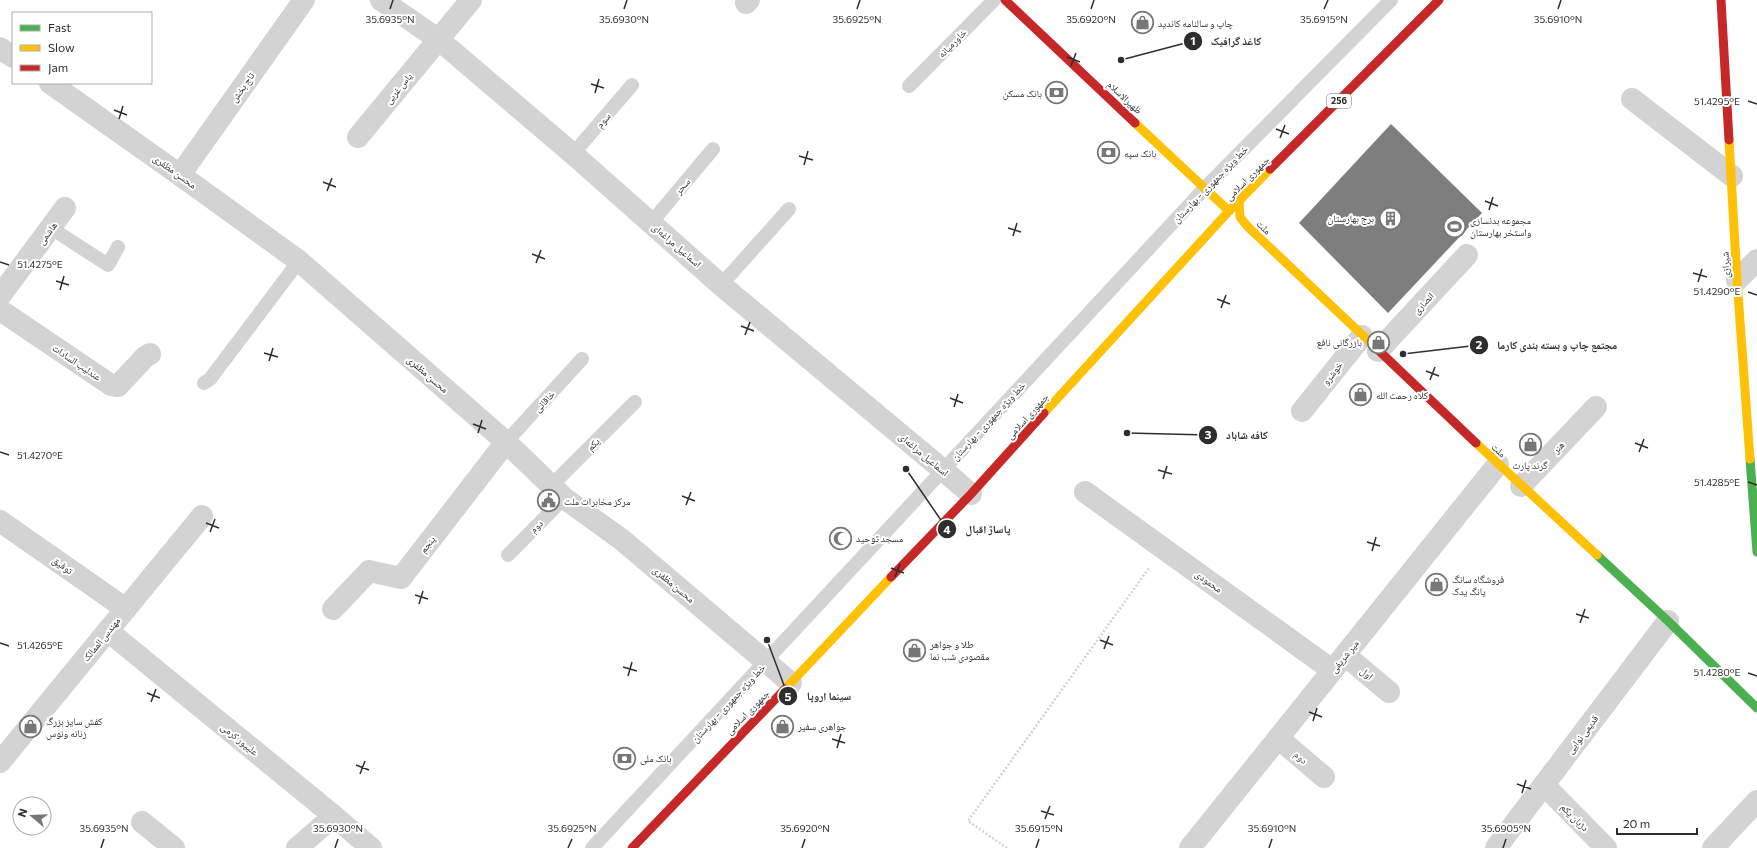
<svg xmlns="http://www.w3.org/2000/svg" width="1757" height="848" font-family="Commissioner,'Noto Naskh Arabic',sans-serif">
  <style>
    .building { fill: #7e7e7e }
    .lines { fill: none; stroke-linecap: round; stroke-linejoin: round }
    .path { stroke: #d3d3d3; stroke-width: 2.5; stroke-dasharray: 2 2; stroke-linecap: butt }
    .lane { stroke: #d3d3d3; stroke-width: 14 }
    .street { stroke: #d3d3d3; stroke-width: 22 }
    .fast { stroke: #4caf50; stroke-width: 9 }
    .slow { stroke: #ffc107; stroke-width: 9 }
    .jam { stroke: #c62828; stroke-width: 9 }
    .ticks { fill: none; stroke: #2e2e2e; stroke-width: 1.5 }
    .labels { text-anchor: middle; stroke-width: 4; stroke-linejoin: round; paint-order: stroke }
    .shield { fill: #fff; stroke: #6d6d6d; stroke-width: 1 }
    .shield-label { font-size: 9px; font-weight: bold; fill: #2e2e2e }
    .poi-label { font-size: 10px; fill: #2e2e2e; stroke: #fff; text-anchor: start }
    .street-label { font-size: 10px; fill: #2e2e2e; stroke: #fff }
    .ticks-label { font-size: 10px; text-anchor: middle; fill: #2e2e2e; stroke: #fff; stroke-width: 4; stroke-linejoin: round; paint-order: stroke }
    .leader { fill: none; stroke: #2e2e2e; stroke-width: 1.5 }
    .callout-dot { fill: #2e2e2e; stroke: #fff; stroke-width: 1.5 }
    .mark-label { font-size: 12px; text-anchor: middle; font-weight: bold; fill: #fff }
    .callout-label { font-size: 11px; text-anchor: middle; font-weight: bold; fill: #2e2e2e; stroke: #fff; stroke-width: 4; stroke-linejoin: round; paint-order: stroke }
  </style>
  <rect width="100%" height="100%" fill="#fff"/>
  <path class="building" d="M1391 124 1482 213 1388 313 1299 223Z"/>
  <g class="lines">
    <path class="path" d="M1007 848 968 821 1149 568"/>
    <g class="lane">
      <path d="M909 86 994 0"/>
      <path d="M573 154 632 85"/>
      <path d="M651 223 713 149"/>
      <path d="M51 228 108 265 118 247"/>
      <path d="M721 285 789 209"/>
      <path d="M204 383 210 379 299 261"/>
      <path d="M506 442 582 359"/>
      <path d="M552 485 635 402"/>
      <path d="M508 555 564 498"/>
      <path d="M592 848 1205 188 1391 0"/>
    </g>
    <g class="street">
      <path d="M381 0 438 39 573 154 721 285 943 470 971 494"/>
      <path d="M746 3 749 0"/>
      <path d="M0 48 13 57"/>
      <path d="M50 83 180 175 299 261 506 442 564 498 621 539 791 683"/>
      <path d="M1632 99 1732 176"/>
      <path d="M358 137 471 0"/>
      <path d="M180 175 304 0"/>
      <path d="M1737 280 1757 260"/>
      <path d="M0 296 65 208"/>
      <path d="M0 310 111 385 118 386 145 357 150 354"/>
      <path d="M1378 351 1467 255"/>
      <path d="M1302 411 1362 336"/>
      <path d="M1521 486 1596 407"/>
      <path d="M1085 492 1332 670"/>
      <path d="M0 521 126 609"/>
      <path d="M333 609 369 571 401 578 506 442"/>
      <path d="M108 631 334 816 371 848"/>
      <path d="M1345 655 1389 692"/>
      <path d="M1278 738 1324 777"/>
      <path d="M0 762 202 516"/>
      <path d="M1544 785 1606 848"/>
      <path d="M142 822 174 848"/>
      <path d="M297 848 334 816"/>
      <path d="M1190 848 1498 464"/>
      <path d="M1496 848 1668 621"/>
      <path d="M1713 848 1757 801"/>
    </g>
    <g class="fast">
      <path d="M1750 459 1757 552"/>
      <path d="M1597 555 1668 621 1757 708"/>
    </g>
    <g class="slow">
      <path d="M1135 123 1229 211"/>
      <path d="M1729 140 1737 280 1750 459"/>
      <path d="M1239 201 1240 217 1247 226 1375 347"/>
      <path d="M1044 413 1229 211 1270 169"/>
      <path d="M1476 443 1597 555"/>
      <path d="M785 689 891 577"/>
    </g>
    <g class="jam">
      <path d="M1005 0 1135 123"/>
      <path d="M1721 0 1729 140"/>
      <path d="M1270 169 1439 0"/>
      <path d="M1375 347 1476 443"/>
      <path d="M891 577 971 494 1044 413"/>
      <path d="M632 848 785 689"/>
    </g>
  </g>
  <path class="ticks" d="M390 9 393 0M624 9 627 0M857 9 860 0M1091 9 1094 0M1324 9 1328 0M1558 9 1561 0M1067 57 1080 62M1071 66 1076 53M591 84 604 88M595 93 599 79M1748 101 1757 104M114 110 127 115M119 119 123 106M1276 129 1289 134M1280 138 1285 125M799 156 813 160M804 165 808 151M323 182 336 187M327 191 332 178M1485 201 1498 206M1489 210 1493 197M1008 228 1021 232M1013 236 1017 223M532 254 545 259M0 262 9 265M536 263 541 250M1693 273 1707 277M56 281 69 285M1698 282 1702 269M60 290 64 276M1748 292 1757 295M1217 299 1230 304M1221 308 1226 295M741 326 754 331M745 335 750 322M264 353 278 357M269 361 273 348M1426 371 1439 376M1430 380 1435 367M950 398 963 403M954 407 958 394M473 424 486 429M478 433 482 420M1635 443 1648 448M0 452 9 455M1639 452 1644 439M1158 470 1172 474M1163 479 1167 466M1748 482 1757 485M682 496 695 501M686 505 691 492M206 523 219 528M210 532 215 519M1367 542 1380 546M1372 551 1376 537M891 568 904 573M895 577 900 564M415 595 428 599M419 604 423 591M1576 614 1589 618M1580 623 1585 609M1100 640 1113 645M0 643 9 646M1104 649 1109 636M623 667 637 671M1748 673 1757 676M628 676 632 662M147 693 160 698M151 702 156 689M1309 712 1322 717M1313 721 1317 708M832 739 845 743M837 748 841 734M356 765 369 770M360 774 365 761M1517 784 1531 789M1522 793 1526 780M1041 811 1054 815M1045 819 1050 806M101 848 104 839M335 848 338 839M568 848 572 839M802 848 805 839M1036 848 1039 839M1269 848 1272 839M1503 848 1506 839"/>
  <defs>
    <symbol id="shop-ring" viewBox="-11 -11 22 22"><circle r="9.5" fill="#fff" stroke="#777" stroke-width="1.5"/><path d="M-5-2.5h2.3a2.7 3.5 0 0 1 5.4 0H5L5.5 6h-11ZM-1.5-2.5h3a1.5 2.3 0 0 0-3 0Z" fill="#777"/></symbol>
    <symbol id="bank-ring" viewBox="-11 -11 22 22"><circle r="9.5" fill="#fff" stroke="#777" stroke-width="1.5"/><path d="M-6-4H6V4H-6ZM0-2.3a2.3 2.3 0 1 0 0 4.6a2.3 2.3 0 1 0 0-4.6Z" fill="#777"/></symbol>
    <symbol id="building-ring" viewBox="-11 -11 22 22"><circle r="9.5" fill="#fff" stroke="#777" stroke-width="1.5"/><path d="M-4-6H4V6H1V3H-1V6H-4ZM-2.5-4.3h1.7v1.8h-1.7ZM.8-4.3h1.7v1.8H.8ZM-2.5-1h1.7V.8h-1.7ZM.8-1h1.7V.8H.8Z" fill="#777"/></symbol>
    <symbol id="stadium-ring" viewBox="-11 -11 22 22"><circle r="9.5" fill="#fff" stroke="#777" stroke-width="1.5"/><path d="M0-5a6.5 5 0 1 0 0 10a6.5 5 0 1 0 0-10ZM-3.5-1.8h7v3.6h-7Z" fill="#777"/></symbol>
    <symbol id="civic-ring" viewBox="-11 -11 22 22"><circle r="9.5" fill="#fff" stroke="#777" stroke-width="1.5"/><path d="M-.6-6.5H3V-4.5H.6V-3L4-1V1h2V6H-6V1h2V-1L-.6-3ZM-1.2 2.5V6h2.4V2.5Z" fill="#777"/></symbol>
    <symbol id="mosque-ring" viewBox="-11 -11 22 22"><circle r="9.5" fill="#fff" stroke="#777" stroke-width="1.5"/><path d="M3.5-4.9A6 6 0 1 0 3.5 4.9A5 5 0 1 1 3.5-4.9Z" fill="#777"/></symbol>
  </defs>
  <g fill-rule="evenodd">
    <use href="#shop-ring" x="1130" y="10" width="25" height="25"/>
    <use href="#bank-ring" x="1044" y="80" width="25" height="25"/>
    <use href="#bank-ring" x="1096" y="140" width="25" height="25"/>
    <use href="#building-ring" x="1378" y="206" width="25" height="25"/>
    <use href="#stadium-ring" x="1442" y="214" width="25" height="25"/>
    <use href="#shop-ring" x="1366" y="330" width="25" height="25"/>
    <use href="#shop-ring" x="1348" y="382" width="25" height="25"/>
    <use href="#shop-ring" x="1518" y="432" width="25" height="25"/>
    <use href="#civic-ring" x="536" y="488" width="25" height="25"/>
    <use href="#mosque-ring" x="828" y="526" width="25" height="25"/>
    <use href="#shop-ring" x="1424" y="572" width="25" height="25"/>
    <use href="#shop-ring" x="902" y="638" width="25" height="25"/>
    <use href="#shop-ring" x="770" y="714" width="25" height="25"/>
    <use href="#shop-ring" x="18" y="714" width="25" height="25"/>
    <use href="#bank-ring" x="612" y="746" width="25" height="25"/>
  </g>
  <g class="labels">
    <rect class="shield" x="1327" y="94" width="24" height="14" rx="3"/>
    <g class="shield-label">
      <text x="1339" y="104">256</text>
    </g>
    <g class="poi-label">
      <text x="1158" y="27">چاپ و سالنامه کاندید</text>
      <text x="1042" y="97" text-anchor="end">بانک مسکن</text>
      <text x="1124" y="157">بانک سپه</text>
      <text x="1374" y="222" text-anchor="end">برج بهارستان</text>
      <text x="1470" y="224">مجموعه بدنسازی<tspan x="1470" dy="12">واستخر بهارستان</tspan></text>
      <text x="1362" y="346" text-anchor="end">بازرگانی نافع</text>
      <text x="1376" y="399">كلاه رحمت الله</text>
      <text x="1530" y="469" text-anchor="middle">گرند پارت</text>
      <text x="564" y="505">مرکز مخابرات ملت</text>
      <text x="856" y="542">مسجد توحید</text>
      <text x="1452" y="583">فروشگاه سانگ<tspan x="1452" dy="12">یانگ یدک</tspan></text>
      <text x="930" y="648">طلا و جواهر<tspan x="930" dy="12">مقصودی شب نما</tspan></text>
      <text x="46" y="725">کفش سایز بزرگ<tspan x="46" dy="12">زنانه ونوس</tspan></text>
      <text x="798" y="730">جواهری سفیر</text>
      <text x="640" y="762">بانک ملی</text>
    </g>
    <g class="street-label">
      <text transform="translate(952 43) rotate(-45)" y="4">خاورمیانه</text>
      <text transform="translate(242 87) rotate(-55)" y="4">تاج بخش</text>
      <text transform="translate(398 88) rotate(-51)" y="4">یاس غربی</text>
      <text transform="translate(1125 97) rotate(43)" y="4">ظهیرالاسلام</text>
      <text transform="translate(603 120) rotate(-50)" y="4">سوم</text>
      <text transform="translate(175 171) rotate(36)" y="4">محسن مظفری</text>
      <text transform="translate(1247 178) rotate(-45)" y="4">جمهوری اسلامی</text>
      <text transform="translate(1210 184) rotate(-46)" y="4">خط ویژه جمهوری - بهارستان</text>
      <text transform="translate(682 186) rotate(-50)" y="4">سحر</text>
      <text transform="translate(1264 227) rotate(44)" y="4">ملت</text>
      <text transform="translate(47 233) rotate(-54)" y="4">هاشمی</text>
      <text transform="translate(677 245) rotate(41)" y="4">اسماعیل مراغه‌ای</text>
      <text transform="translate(1725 265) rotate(-93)" y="4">شیرازی</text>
      <text transform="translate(1423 303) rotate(-47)" y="4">انصاری</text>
      <text transform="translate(77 362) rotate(34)" y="4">عندلیب السادات</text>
      <text transform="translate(1332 373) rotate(-52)" y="4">خوشرو</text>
      <text transform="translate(428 374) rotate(41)" y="4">محسن مظفری</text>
      <text transform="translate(544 401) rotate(-47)" y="4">خاقانی</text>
      <text transform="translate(1027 416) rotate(-48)" y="4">جمهوری اسلامی</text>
      <text transform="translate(988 421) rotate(-47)" y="4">خط ویژه جمهوری - بهارستان</text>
      <text transform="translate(593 444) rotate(-45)" y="4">یکم</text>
      <text transform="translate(1558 447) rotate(-46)" y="4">هنر</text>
      <text transform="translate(1499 450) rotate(43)" y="4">ملت</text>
      <text transform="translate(924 454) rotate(40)" y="4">اسماعیل مراغه‌ای</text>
      <text transform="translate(536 526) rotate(-45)" y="4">دوم</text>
      <text transform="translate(427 544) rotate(-52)" y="4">پنجم</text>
      <text transform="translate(63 565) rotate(35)" y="4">توفیق</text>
      <text transform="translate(1209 581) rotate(36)" y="4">محمودی</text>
      <text transform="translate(674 584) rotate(40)" y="4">محسن مظفری</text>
      <text transform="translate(101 639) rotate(-51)" y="4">مهندس‌ الممالک</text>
      <text transform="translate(1344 656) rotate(-51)" y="4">میر شریفی</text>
      <text transform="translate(1367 673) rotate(39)" y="4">اول</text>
      <text transform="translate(728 703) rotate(-47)" y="4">خط ویژه جمهوری - بهارستان</text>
      <text transform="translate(747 712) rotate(-46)" y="4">جمهوری اسلامی</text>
      <text transform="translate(1582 734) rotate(-53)" y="4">قدیمی نوایی</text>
      <text transform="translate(240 739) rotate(39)" y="4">علیپور کرمی</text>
      <text transform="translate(1301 757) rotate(41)" y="4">دوم</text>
      <text transform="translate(1575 817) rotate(45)" y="4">دژبان یکم</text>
    </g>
  </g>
  <g class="ticks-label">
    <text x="390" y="23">35.6935°N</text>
    <text x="624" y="23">35.6930°N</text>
    <text x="857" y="23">35.6925°N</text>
    <text x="1091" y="23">35.6920°N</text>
    <text x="1324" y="23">35.6915°N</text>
    <text x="1558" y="23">35.6910°N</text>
    <text x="1717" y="105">51.4295°E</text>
    <text x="40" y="268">51.4275°E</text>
    <text x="1717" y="295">51.4290°E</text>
    <text x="40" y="459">51.4270°E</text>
    <text x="1717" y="486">51.4285°E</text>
    <text x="40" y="649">51.4265°E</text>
    <text x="1717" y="676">51.4280°E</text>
    <text x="104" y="832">35.6935°N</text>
    <text x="338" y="832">35.6930°N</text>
    <text x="572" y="832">35.6925°N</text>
    <text x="805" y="832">35.6920°N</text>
    <text x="1039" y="832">35.6915°N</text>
    <text x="1272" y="832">35.6910°N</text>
    <text x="1506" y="832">35.6905°N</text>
  </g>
  <path class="leader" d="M1121 60L1193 41M1403 354L1479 345M1127 433L1208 435M906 469L947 529M767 640L788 696"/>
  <g class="callout-dot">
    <circle cx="1121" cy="60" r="4"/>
    <circle cx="1403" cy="354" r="4"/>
    <circle cx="1127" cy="433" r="4"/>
    <circle cx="906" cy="469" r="4"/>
    <circle cx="767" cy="640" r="4"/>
    <circle cx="1193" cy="41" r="10"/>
    <circle cx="1479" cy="345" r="10"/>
    <circle cx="1208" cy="435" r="10"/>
    <circle cx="947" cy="529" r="10"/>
    <circle cx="788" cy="696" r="10"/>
  </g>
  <g class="mark-label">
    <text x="1193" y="45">1</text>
    <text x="1479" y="349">2</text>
    <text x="1208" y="439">3</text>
    <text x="947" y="534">4</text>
    <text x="788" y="701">5</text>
  </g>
  <g class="callout-label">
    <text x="1236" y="45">کاغذ گرافیک</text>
    <text x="1557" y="349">مجتمع چاپ و بسته بندی کارما</text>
    <text x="1247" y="439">کافه شاباد</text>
    <text x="988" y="533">پاساژ اقبال</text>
    <text x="829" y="700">سینما اروپا</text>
  </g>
  <rect x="12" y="12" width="140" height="72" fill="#ffffff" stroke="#ababab"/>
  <rect x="20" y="25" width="20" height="6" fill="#4caf50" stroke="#ababab"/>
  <text x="48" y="32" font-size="12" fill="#2e2e2e">Fast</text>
  <rect x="20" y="45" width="20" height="6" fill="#ffc107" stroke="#ababab"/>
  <text x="48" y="52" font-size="12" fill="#2e2e2e">Slow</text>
  <rect x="20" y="65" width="20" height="6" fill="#c62828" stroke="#ababab"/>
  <text x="48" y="72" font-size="12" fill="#2e2e2e">Jam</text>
  <g transform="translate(32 816) rotate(289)"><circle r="19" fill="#ffffff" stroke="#ababab"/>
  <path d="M0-3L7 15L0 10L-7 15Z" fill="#777777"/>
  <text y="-6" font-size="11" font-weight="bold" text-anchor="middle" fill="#2e2e2e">N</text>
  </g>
  <path d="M1617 828v6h80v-6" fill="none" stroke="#2e2e2e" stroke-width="2"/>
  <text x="1623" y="828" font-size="12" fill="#2e2e2e" stroke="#ffffff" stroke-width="3" paint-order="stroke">20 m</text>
</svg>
